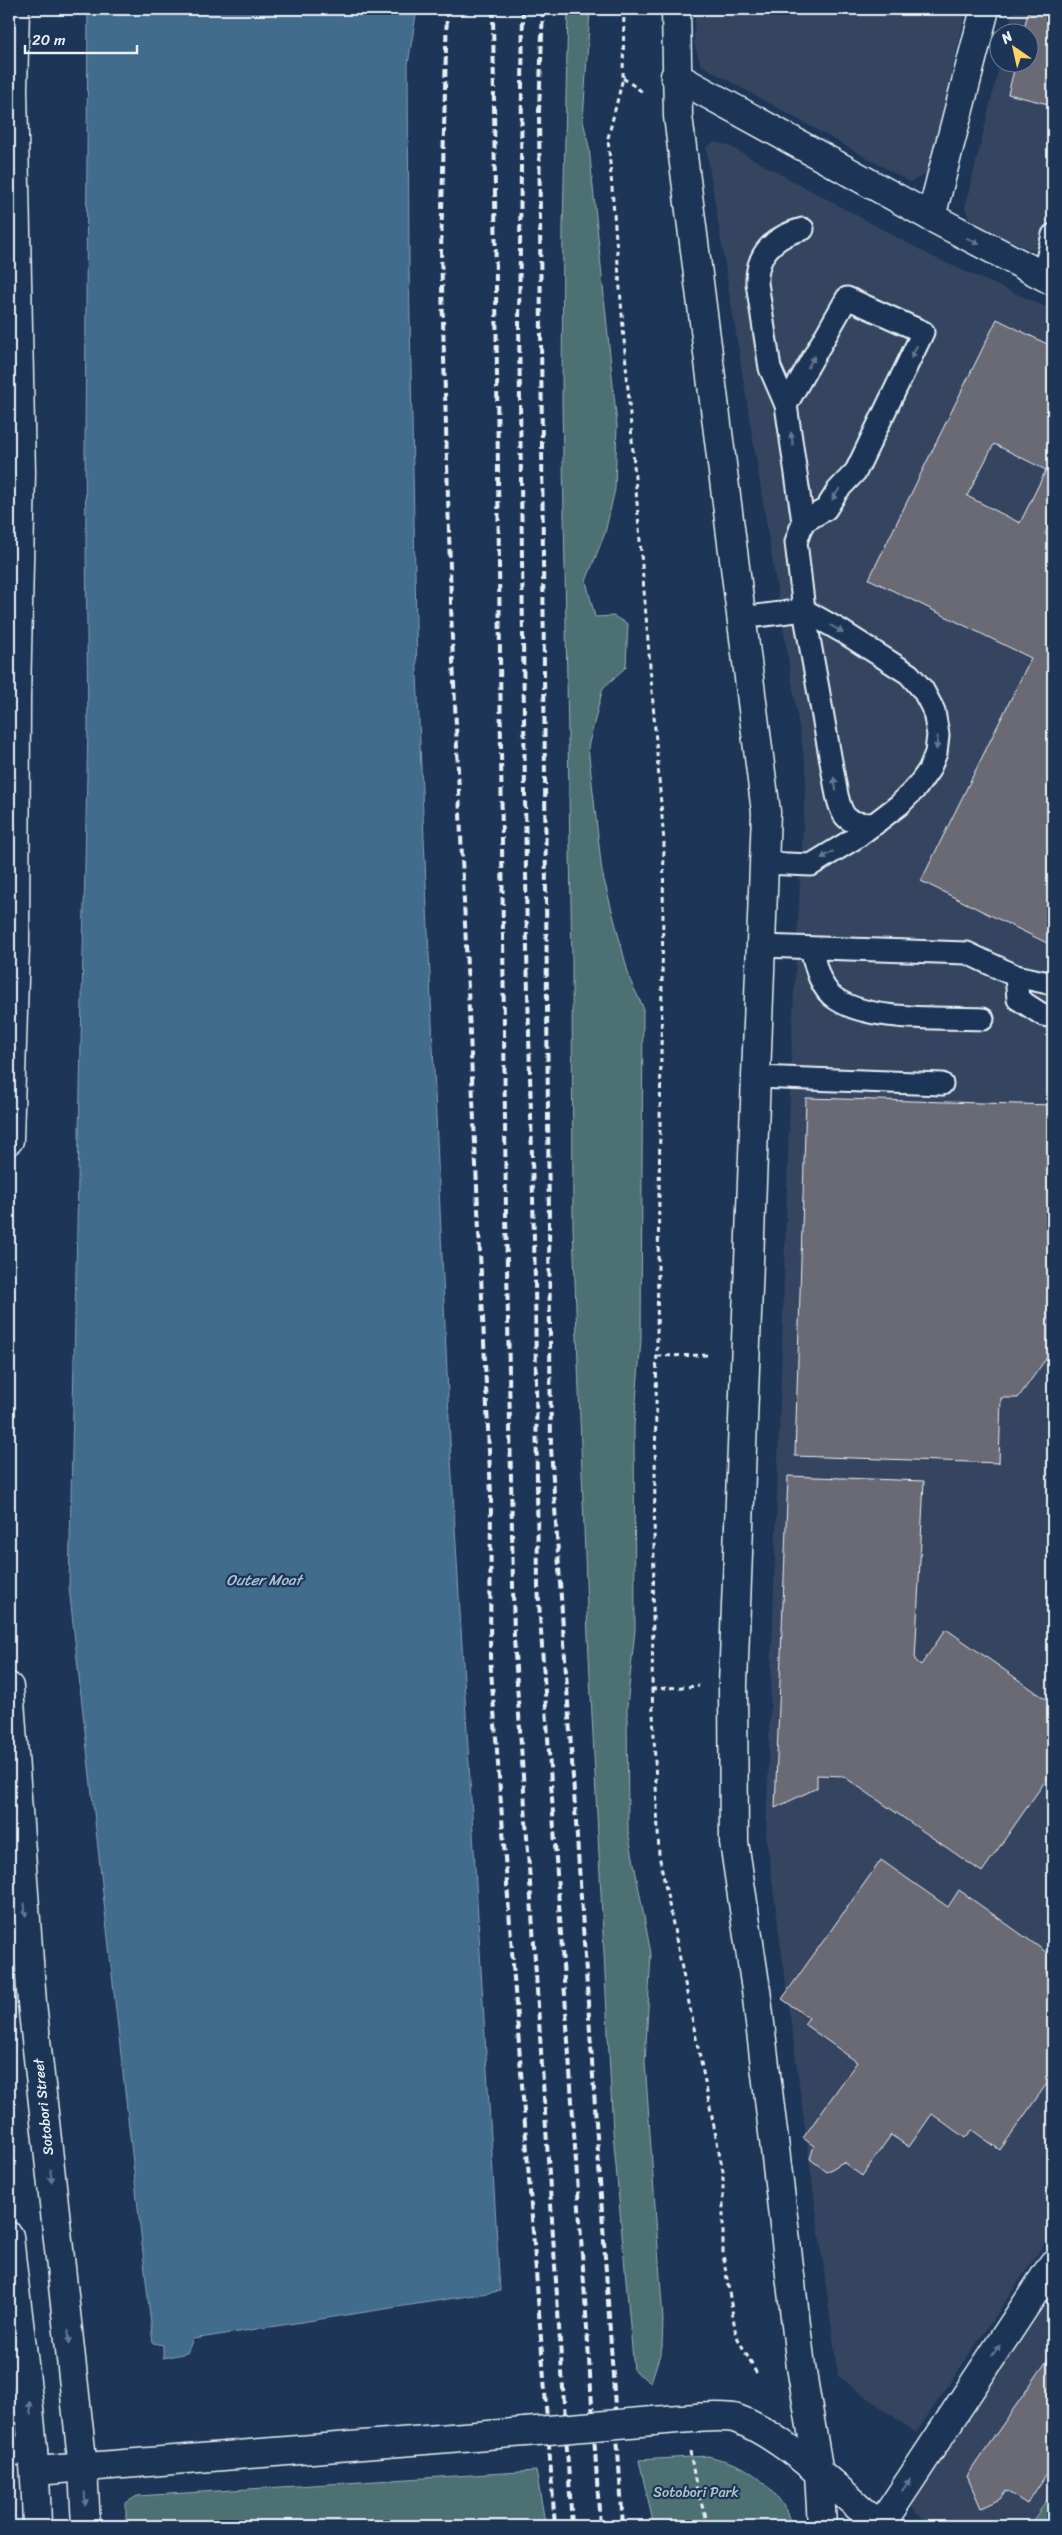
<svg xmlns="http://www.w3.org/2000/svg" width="1062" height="2535" font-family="Sriracha,sans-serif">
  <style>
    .built { fill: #344560 }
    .green { fill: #4d7072; stroke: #9ab0b5 }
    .water { fill: #436c8b; stroke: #85a1b7 }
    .building { fill: #6b6a75; stroke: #e8f1f8; fill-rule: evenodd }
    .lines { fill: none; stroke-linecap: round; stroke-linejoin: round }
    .service-casing { stroke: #e8f1f8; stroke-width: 25 }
    .minor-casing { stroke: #e8f1f8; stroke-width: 31 }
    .tertiary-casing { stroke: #e8f1f8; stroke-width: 31 }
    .secondary-casing { stroke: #e8f1f8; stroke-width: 31 }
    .path { stroke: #e8f1f8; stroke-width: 3; stroke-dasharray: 5 4; stroke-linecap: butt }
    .service { stroke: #1d3557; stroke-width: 21 }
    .minor { stroke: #1d3557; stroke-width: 28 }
    .tertiary { stroke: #1d3557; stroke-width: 28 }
    .secondary { stroke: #1d3557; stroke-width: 28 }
    .rail { stroke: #e8f1f8; stroke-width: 4; stroke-dasharray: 8 4; stroke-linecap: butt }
    .tertiary-bridge-casing { stroke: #e8f1f8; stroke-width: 31; stroke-linecap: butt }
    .tertiary-bridge { stroke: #1d3557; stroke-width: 28 }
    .oneway { fill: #64778f }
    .labels { text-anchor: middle; stroke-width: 4.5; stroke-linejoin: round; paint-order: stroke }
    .street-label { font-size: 14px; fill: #e8f1f8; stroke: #1d3557 }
    .park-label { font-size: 14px; fill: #b2c4c9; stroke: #1d3557 }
    .water-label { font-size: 15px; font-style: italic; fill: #aec2d2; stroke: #1d3557 }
  </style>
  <rect width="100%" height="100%" fill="#1d3557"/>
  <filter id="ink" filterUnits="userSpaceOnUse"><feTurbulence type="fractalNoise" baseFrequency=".02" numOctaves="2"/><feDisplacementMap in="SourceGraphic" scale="10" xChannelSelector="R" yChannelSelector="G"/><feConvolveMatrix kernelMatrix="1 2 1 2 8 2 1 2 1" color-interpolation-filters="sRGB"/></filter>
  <g filter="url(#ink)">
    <g class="built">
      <path d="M695 9H967L927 174 910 182 701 65 694 43Z"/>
      <path d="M1013 9H1053V259L972 224 965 208 1000 63 1030 62V32H1007Z"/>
      <path d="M714 142 727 145 935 258 1053 310V2231L916 2433 838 2376 766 1834 792 1032 806 770 706 147Z"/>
      <path d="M1053 2294V2526H934L916 2513 912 2506 931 2474Z"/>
    </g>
    <g class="green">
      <path d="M568 9H590L583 121 589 147 617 425 615 489 605 533 586 581 595 617 613 616 628 624 626 667 603 688 588 747 602 872 630 980 643 1007 641 1340 634 1426 635 1630 627 1706 628 1831 651 1954 645 2062 663 2320 662 2348 651 2382 634 2371 613 2132 588 1636 573 1227 572 960 562 402 563 226Z"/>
      <path d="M708 2456C719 2459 732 2462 742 2467 761 2477 790 2504 790 2526H654L639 2460Z"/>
      <path d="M536 2471 545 2522 532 2526H126V2503L137 2496Z"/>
      <path d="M1053 2492V2526H1029Z"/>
    </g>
    <path class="water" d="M88 9H417L408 64 409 268 417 674 450 1442 500 2291 193 2339 187 2353 163 2358V2345L153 2343 69 1587 88 727 85 448Z"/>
    <g class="building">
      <path d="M1029 9H1053L1052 105 1008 94 1016 62H1030V32H1023Z"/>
      <path d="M997 319 1053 347V516L1045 534 1053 539V946L921 881 1031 658 869 579ZM994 444 1046 470 1020 523 967 496Z"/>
      <path d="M806 1098 1053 1105V1349L1018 1398H1001L999 1463 795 1456Z"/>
      <path d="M788 1476 924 1481 915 1660 921 1665 946 1629 1053 1704V1770L982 1872 843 1776 817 1775V1788L775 1808Z"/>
      <path d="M881 1860 948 1907 959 1890 1053 1957V1962L1046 1973 1053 1978V2075L1000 2150 972 2130 965 2138 932 2114 909 2147 891 2135 862 2176 843 2162 827 2172 810 2159 814 2146 803 2138 857 2062 804 2024 809 2018 782 1999Z"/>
      <path d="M1053 2352V2464L1027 2504 1006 2491 1000 2499 981 2508 967 2476Z"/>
    </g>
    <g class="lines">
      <defs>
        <g id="service">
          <path d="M803 229C775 236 756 253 757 283L770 368 786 405 803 522 796 542 804 610 837 795C843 821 849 824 875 824"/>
          <path d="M1043 275 1053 235"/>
          <path d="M786 405 847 298 923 332 856 471 838 490 826 509 803 522"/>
          <path d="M741 618 804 610 843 632 909 674 923 690 934 711 938 735 936 753 929 770 917 787 899 805 857 837 811 865 764 863"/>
          <path d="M761 946 967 953 1016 976 1053 984"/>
          <path d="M811 948C815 965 820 989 836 999 870 1022 942 1017 983 1019"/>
          <path d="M1016 976 1018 999 1043 1015 1053 1017"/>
          <path d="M756 1077 942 1084"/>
        </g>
        <g id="minor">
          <path d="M985 9 931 217 1053 281"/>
          <path d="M9 2451 33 2450"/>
          <path d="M819 2473 822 2526"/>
          <path d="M880 2526 1053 2264"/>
        </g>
        <g id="tertiary">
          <path d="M676 9 678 116 766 812 733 1685 734 1842 756 1990 801 2367 819 2473"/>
          <path d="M675 76 931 217"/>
          <path d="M653 2421C671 2420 724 2414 737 2419 784 2436 842 2493 880 2526"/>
          <path d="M36 2471 525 2432"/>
        </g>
        <g id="secondary">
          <path d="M9 1140 15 946 16 698 21 473 13 89 15 9"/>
          <path d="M9 1687 32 2003 83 2468 86 2526"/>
          <path d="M9 2236C19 2333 35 2429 37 2526"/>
        </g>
      </defs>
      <use href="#service" class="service-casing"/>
      <use href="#minor" class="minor-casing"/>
      <use href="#tertiary" class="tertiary-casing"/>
      <use href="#secondary" class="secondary-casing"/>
      <g class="path">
        <path d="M624 9 623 78 608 138 664 842 652 1689 659 1855 723 2171V2254L736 2335 758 2376"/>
        <path d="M623 78 644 93"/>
        <path d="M657 1356 711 1355"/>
        <path d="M652 1689 699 1686"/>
        <path d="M690 2451 697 2491 709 2526"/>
      </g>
      <use href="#service" class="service"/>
      <use href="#minor" class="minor"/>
      <use href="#tertiary" class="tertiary"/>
      <use href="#secondary" class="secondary"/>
      <g class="rail">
        <path d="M447 9 441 251 452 638 491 1495 490 1657 555 2526"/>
        <path d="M493 9 506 1213 514 1638 572 2526"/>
        <path d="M523 9 519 323 527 951 535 1280 538 1586 600 2526"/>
        <path d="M543 9 539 111 551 1448 623 2526"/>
      </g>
      <defs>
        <path id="tertiary-bridge" d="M525 2432 653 2421"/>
      </defs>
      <use href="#tertiary-bridge" class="tertiary-bridge-casing"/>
      <use href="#tertiary-bridge" class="tertiary-bridge"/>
    </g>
    <defs><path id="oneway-solid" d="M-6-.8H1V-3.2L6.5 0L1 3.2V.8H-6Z" transform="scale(1.25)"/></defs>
    <g class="oneway">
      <use href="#oneway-solid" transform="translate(973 241) rotate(27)"/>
      <use href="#oneway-solid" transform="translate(914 352) rotate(116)"/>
      <use href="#oneway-solid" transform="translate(811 362) rotate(-60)"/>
      <use href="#oneway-solid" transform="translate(792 439) rotate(-99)"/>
      <use href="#oneway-solid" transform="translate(836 494) rotate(124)"/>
      <use href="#oneway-solid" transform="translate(837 629) rotate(30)"/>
      <use href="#oneway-solid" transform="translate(937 743) rotate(96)"/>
      <use href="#oneway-solid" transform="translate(835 784) rotate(-100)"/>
      <use href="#oneway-solid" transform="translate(827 855) rotate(149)"/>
      <use href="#oneway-solid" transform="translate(25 1910) rotate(86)"/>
      <use href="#oneway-solid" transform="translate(51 2176) rotate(84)"/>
      <use href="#oneway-solid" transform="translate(69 2337) rotate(84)"/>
      <use href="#oneway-solid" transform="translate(996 2350) rotate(-56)"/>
      <use href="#oneway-solid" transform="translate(30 2408) rotate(-97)"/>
      <use href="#oneway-solid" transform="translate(906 2485) rotate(-56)"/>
      <use href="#oneway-solid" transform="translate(85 2499) rotate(87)"/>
    </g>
  </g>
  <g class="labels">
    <g class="street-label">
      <text transform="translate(43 2107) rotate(-96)" y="5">Sotobori Street</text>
    </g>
    <g class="park-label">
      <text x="696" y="2497">Sotobori Park</text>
    </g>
    <g class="water-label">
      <text x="264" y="1585">Outer Moat</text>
    </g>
  </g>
  <rect width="1062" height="2535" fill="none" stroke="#1d3557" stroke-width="30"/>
  <rect x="15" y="15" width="1032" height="2505" fill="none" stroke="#e8f1f8" stroke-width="2" filter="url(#ink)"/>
  <g transform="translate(1014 48) rotate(326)"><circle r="24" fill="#1d3557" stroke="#6e8097"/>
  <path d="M0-4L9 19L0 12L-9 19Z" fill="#ffd166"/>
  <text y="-8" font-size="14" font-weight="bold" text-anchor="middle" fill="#e8f1f8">N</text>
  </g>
  <path d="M25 45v8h112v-8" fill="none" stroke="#e8f1f8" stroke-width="2.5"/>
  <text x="32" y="45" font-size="15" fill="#e8f1f8" stroke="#1d3557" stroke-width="4" paint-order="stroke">20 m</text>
</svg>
